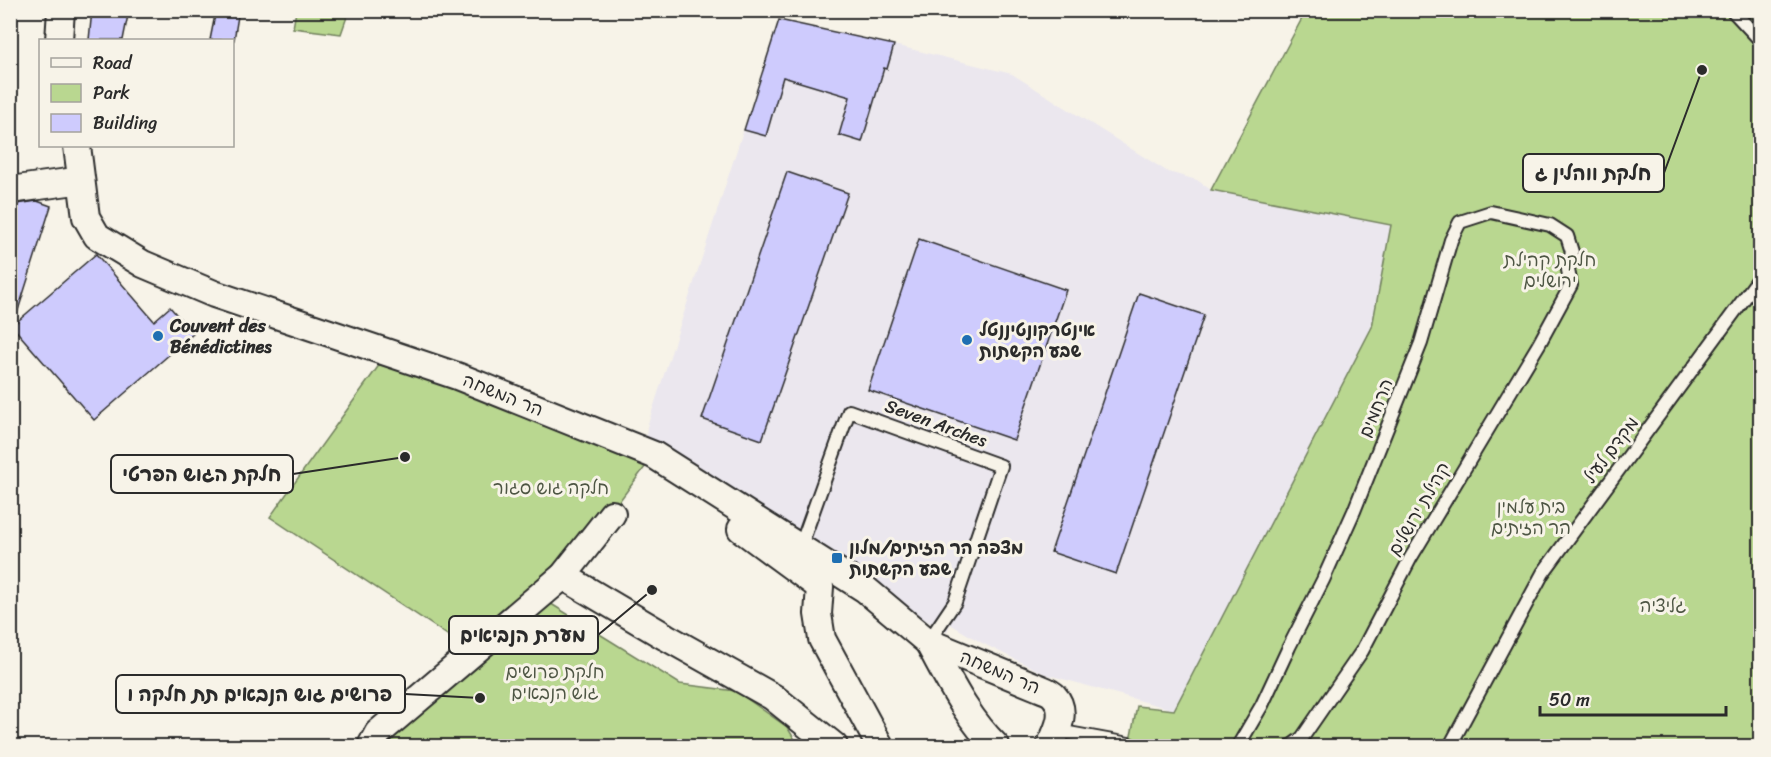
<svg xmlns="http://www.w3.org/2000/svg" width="1771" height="757" font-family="Sriracha,'Playpen Sans Hebrew',sans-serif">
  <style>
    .built { fill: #ebe7ee }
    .green { fill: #b9d790; stroke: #72815e; stroke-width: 1.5 }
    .building { fill: #cecbfd; stroke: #2b2b2b; stroke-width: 1.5 }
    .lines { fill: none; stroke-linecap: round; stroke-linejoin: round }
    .lane-casing { stroke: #2b2b2b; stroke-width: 16 }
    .street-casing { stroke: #2b2b2b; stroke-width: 30 }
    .lane { stroke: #f7f3e8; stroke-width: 12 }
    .street { stroke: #f7f3e8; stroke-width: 26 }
    .poi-dot { fill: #1f6fb2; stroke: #f7f3e8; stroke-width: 2 }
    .labels { text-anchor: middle; stroke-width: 6; stroke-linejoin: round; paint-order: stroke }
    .park-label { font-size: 18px; fill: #4e5644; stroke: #f7f3e8 }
    .poi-label { font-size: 18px; font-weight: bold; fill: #2b2b2b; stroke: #f7f3e8; text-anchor: start }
    .street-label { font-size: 18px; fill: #2b2b2b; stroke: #f7f3e8 }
    .leader { fill: none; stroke: #2b2b2b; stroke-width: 2 }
    .callout-dot { fill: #2b2b2b; stroke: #f7f3e8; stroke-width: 2 }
    .callout { fill: #f7f3e8; stroke: #2b2b2b; stroke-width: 2 }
    .callout-label { font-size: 20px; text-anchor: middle; font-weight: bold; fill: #2b2b2b }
  </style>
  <rect width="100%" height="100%" fill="#f7f3e8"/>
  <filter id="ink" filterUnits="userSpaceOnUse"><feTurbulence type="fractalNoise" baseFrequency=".0167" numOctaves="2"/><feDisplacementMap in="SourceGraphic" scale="12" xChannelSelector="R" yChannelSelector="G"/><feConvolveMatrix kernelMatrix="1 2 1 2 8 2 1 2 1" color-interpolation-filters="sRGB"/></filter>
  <g filter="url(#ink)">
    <path class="built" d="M779 20 894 45 1012 74 1168 172 1197 180 1211 190 1392 225 1372 327 1174 710 1045 674 982 643 950 624 947 632 882 596 645 445 647 427Z"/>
    <g class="green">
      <path d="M296 11V10L349 11 341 34 293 28Z"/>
      <path d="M1306 11H1760V746H1129L1137 706 1174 710 1372 327 1391 225 1211 190Z"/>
      <path d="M385 357 654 455 563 576 467 648 270 517Z"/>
      <path d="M548 602 680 684 736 691 787 727 799 746H389L395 734Z"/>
    </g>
    <g class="building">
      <path d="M92 10H129L123 40H89Z"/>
      <path d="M216 10H239L234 40H210Z"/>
      <path d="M779 20 894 45 887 69 884 68 862 142 839 135 850 97 783 77 766 136 744 130Z"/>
      <path d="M787 172 848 193 762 440 702 419Z"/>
      <path d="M37 201 51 206 15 320 10 319V226L17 204Z"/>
      <path d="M919 239 1066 290 1014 440 868 390Z"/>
      <path d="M96 254 154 321 170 307 193 334 94 420 12 326Z"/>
      <path d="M1139 293 1204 315 1116 574 1051 552Z"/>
    </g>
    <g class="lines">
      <defs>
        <g id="lane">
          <path d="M1732 10 1760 40"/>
          <path d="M800 548 849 411 1001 466 955 602 928 642"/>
          <path d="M1058 731 1129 744 1132 746"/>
          <path d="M1238 746 1262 705 1289 647 1323 580 1354 511 1421 343 1451 240 1460 222 1491 212 1550 225 1567 236 1572 252 1568 270 1571 285 1539 344 1410 559 1362 651 1302 738 1291 746"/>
          <path d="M1450 746 1543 573 1760 277"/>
        </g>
        <g id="street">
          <path d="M59 40 61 10"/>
          <path d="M77 146 86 217 97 236 143 264 214 294 457 376 654 455 865 589 928 642 1037 687C1042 689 1051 692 1054 696 1068 711 1057 731 1050 746"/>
          <path d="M10 190 68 182H81"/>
          <path d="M741 529 820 587 818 614 822 639 880 746"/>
          <path d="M563 576 666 637 773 697 834 746"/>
          <path d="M928 642C948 678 966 717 996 746"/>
          <path d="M371 746 378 733 563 576 612 514"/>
        </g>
      </defs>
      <use href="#lane" class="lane-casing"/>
      <use href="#street" class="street-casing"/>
      <use href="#lane" class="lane"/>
      <use href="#street" class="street"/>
    </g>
  </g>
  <g class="poi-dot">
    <circle cx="158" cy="336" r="6"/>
    <circle cx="967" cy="340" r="6"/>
    <rect x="831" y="552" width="12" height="12" rx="3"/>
  </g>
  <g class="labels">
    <g class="park-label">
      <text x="1550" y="266">חלקת קהילת<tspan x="1550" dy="21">ירושלים</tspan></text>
      <text x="551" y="494">חלקה גוש סגור</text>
      <text x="1531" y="513">בית עלמין<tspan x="1531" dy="21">הר הזיתים</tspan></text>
      <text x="1663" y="612">גליציה</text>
      <text x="555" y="678">חלקת פרושים<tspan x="555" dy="21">גוש הנבאים</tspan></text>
    </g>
    <g class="poi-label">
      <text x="170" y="332">Couvent des<tspan x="170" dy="21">Bénédictines</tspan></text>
      <text x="979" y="336">אינטרקונטיננטל<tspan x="979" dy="21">שבע הקשתות</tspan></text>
      <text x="849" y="554">מצפה הר הזיתים/מלון<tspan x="849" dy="21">שבע הקשתות</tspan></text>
    </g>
    <g class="street-label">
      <text transform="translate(503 395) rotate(22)" y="6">הר המשחה</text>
      <text transform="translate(1376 408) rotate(-68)" y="6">הרחמים</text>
      <text transform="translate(936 423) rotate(20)" y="6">Seven Arches</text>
      <text transform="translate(1611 450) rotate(-53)" y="6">מקדם לעיל</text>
      <text transform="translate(1419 509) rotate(-60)" y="6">קהילת ירושלים</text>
      <text transform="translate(1000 672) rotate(23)" y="6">הר המשחה</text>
    </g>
  </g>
  <path class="leader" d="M1702 70L1664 173M405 457L293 474M652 590L598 635M480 698L405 694"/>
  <g class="callout-dot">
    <circle cx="1702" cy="70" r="6"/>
    <circle cx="405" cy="457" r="6"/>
    <circle cx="652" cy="590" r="6"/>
    <circle cx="480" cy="698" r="6"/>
  </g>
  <g class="callout">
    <rect x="1523" y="154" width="141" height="38" rx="6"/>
    <rect x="111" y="455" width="182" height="38" rx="6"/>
    <rect x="449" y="616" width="149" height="38" rx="6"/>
    <rect x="116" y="675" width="289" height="38" rx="6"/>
  </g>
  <g class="callout-label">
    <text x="1593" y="180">חלקת ווהלין ג</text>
    <text x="202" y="481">חלקת הגוש הפרטי</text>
    <text x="523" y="642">מערת הנביאים</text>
    <text x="260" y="701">פרושים גוש הנבאים תת חלקה ו</text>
  </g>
  <rect width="1771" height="757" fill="none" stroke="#f7f3e8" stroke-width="36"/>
  <rect x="18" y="18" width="1735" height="721" fill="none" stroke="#2b2b2b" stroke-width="2" filter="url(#ink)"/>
  <rect x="39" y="39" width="195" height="108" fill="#f7f3e8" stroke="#a5a39c" stroke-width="1.5"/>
  <rect x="51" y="58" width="30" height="9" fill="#f7f3e8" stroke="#a5a39c" stroke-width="1.5"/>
  <text x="93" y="69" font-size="18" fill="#2b2b2b">Road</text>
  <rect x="51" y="84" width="30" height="18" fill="#b9d790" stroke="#a5a39c" stroke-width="1.5"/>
  <text x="93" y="99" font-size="18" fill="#2b2b2b">Park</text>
  <rect x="51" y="114" width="30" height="18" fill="#cecbfd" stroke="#a5a39c" stroke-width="1.5"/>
  <text x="93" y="129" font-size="18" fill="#2b2b2b">Building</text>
  <path d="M1540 706v9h186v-9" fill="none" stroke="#2b2b2b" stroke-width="3"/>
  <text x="1549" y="706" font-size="18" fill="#2b2b2b" stroke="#f7f3e8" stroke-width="4.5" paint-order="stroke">50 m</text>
</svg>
